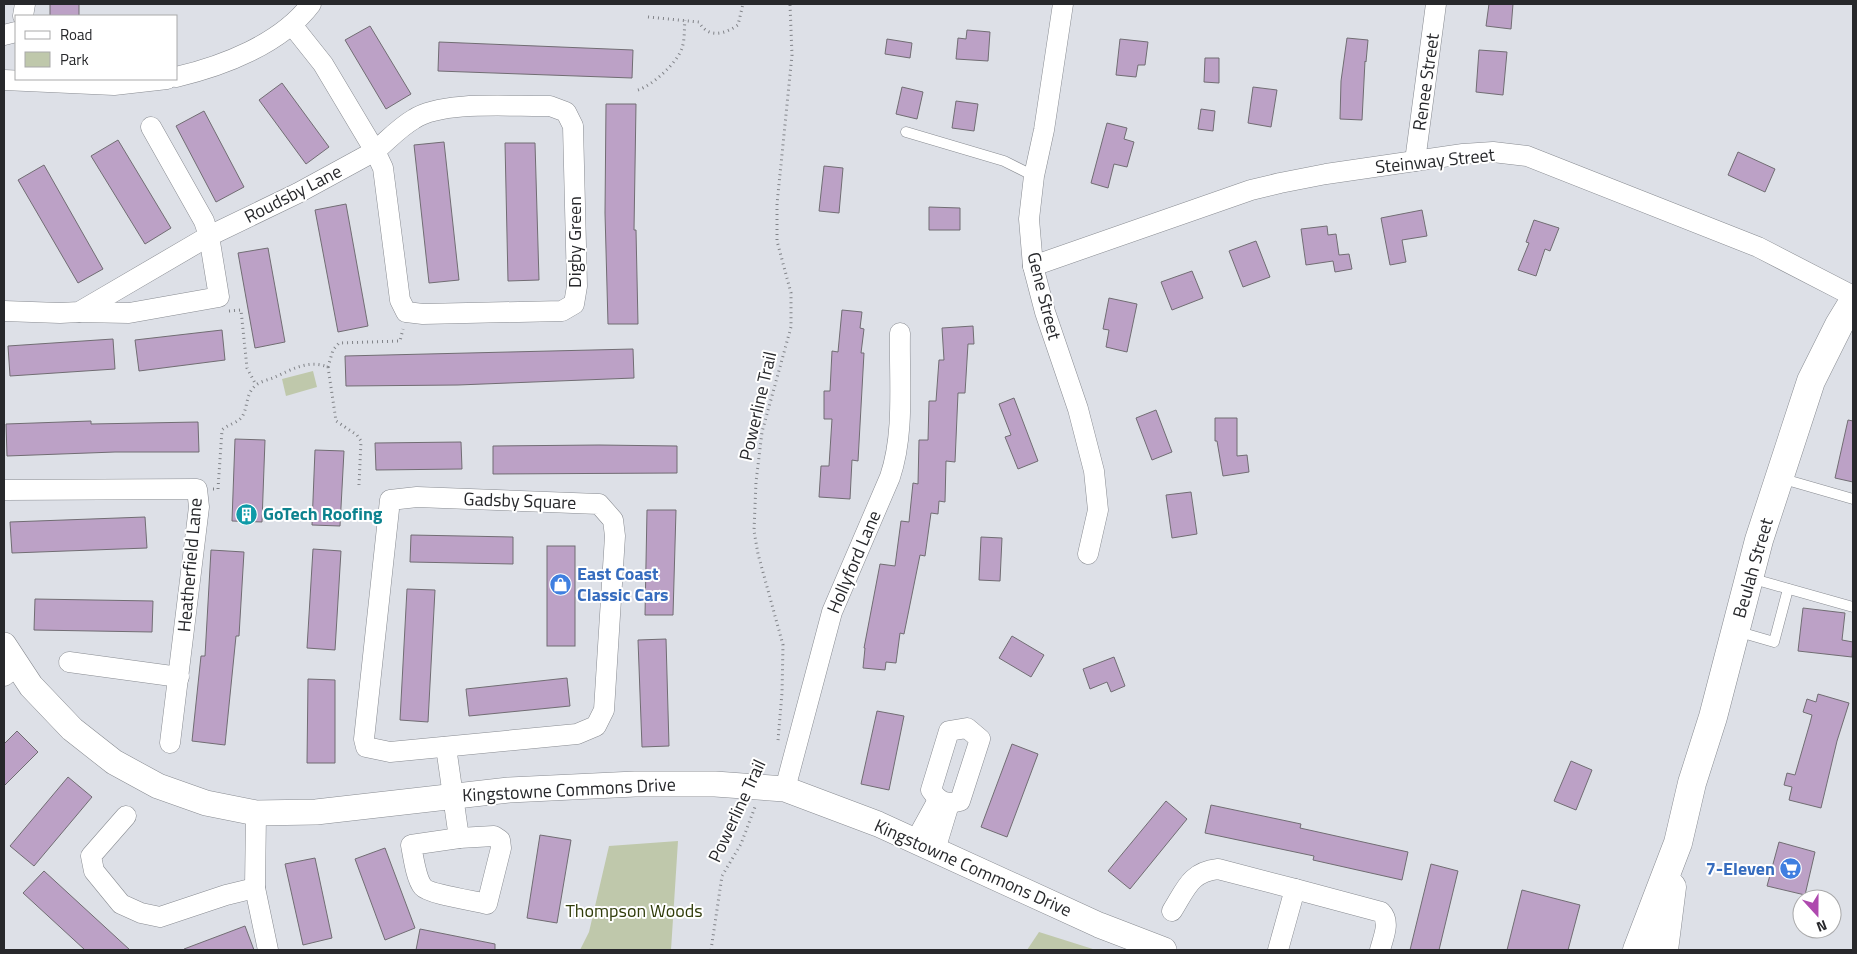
<svg xmlns="http://www.w3.org/2000/svg" width="1857" height="954" font-family="'Titillium Web',sans-serif">
  <style>
    .green { fill: #bfc8ab }
    .building { fill: #bca1c6; stroke: #716d73 }
    .lines { fill: none; stroke-linecap: round; stroke-linejoin: round }
    .service-casing { stroke: #888b91; stroke-width: 11 }
    .minor-casing { stroke: #888b91; stroke-width: 21 }
    .tertiary-casing { stroke: #888b91; stroke-width: 26 }
    .secondary-casing { stroke: #888b91; stroke-width: 29 }
    .path { stroke: #818388; stroke-width: 3; stroke-dasharray: 1 4; stroke-linecap: butt }
    .service { stroke: #fff; stroke-width: 10 }
    .minor { stroke: #fff; stroke-width: 20 }
    .tertiary { stroke: #fff; stroke-width: 25 }
    .secondary { stroke: #fff; stroke-width: 28 }
    .labels { text-anchor: middle; stroke-width: 4; stroke-linejoin: round; paint-order: stroke }
    .street-label { font-size: 18px; fill: #27282b; stroke: #fff }
    .culture-label { font-size: 18px; font-weight: bold; fill: #0d838f; stroke: #fff; text-anchor: start }
    .shop-label { font-size: 18px; font-weight: bold; fill: #366cbe; stroke: #fff; text-anchor: start }
    .park-label { font-size: 18px; fill: #303c0a; stroke: #fff }
  </style>
  <rect width="100%" height="100%" fill="#dde0e7"/>
  <g class="green">
    <path d="M313 371 317 387 286 396 282 379Z"/>
    <path d="M678 841 671 950H580L589 932 609 846Z"/>
    <path d="M1039 932 1096 950H1027Z"/>
  </g>
  <g class="building">
    <rect x="50" y="4" width="29" height="12"/>
    <path d="M1489 4H1513L1511 29 1486 26Z"/>
    <path d="M370 26 411 94 386 109 345 40Z"/>
    <path d="M967 30 990 32 988 61 956 59 958 38 966 39Z"/>
    <path d="M1347 38 1368 40 1366 62 1365 61 1362 120 1340 119 1341 81Z"/>
    <path d="M887 39 912 43 910 58 885 54Z"/>
    <path d="M1120 39 1148 42 1145 65H1138L1136 77 1116 75Z"/>
    <path d="M439 42 633 50 632 78 438 71Z"/>
    <path d="M1479 50 1507 52 1503 95 1476 92Z"/>
    <path d="M1205 58H1219V83L1204 82Z"/>
    <path d="M282 83 329 147 306 164 259 100Z"/>
    <path d="M902 87 923 92 917 119 896 114Z"/>
    <path d="M1253 87 1277 90 1271 127 1248 123Z"/>
    <path d="M956 101 978 104 974 131 952 128Z"/>
    <path d="M606 104H636L634 230H636L638 324H608L605 213Z"/>
    <path d="M1201 109 1215 111 1213 131 1198 129Z"/>
    <path d="M204 111 244 187 216 202 176 126Z"/>
    <path d="M1107 123 1127 128 1124 139 1134 142 1127 167 1114 164 1108 188 1091 183Z"/>
    <path d="M118 140 171 228 145 244 91 156Z"/>
    <path d="M444 142 459 280 429 283 414 145Z"/>
    <path d="M505 143H535L539 280 508 281Z"/>
    <path d="M1738 152 1775 169 1765 192 1728 175Z"/>
    <path d="M44 165 103 269 78 283 18 180Z"/>
    <path d="M824 166 843 168 839 213 819 211Z"/>
    <path d="M346 204 368 326 338 332 315 210Z"/>
    <path d="M929 207 960 208V230H929Z"/>
    <path d="M1422 210 1427 236 1402 240 1406 262 1390 265 1381 218Z"/>
    <path d="M1534 220 1559 228 1550 251 1545 249 1536 276 1518 270 1529 243 1526 242Z"/>
    <path d="M1327 226 1328 235 1336 234 1339 255 1349 254 1352 269 1335 272 1333 261 1306 265 1301 229Z"/>
    <path d="M1256 241 1270 277 1243 287 1229 251Z"/>
    <path d="M268 248 285 342 255 348 238 253Z"/>
    <path d="M1192 271 1203 298 1172 310 1161 282Z"/>
    <path d="M1109 298 1137 304 1127 352 1106 347 1109 330 1103 329Z"/>
    <path d="M842 310 862 312 860 328 864 329 861 353H864L858 461 852 460 850 499 819 497 821 466H829L832 419H824V391H830L832 351 838 352Z"/>
    <path d="M973 326 974 344H968L965 393H958L955 462 946 461 945 502 939 501 938 514 931 513 925 556 920 555 904 634 900 633 896 663 886 662 885 670 863 668 865 648H864L880 564 895 566 901 521 909 522 913 483 918 484 919 440H928L929 401H936L939 360H944L942 328Z"/>
    <path d="M222 330 225 360 139 371 135 340Z"/>
    <path d="M113 339 115 369 10 376 8 346Z"/>
    <path d="M633 349 634 378 458 385 346 386 345 356Z"/>
    <path d="M1014 398 1038 461 1018 469 1005 437 1011 435 999 404Z"/>
    <path d="M1156 410 1172 452 1152 460 1136 418Z"/>
    <path d="M1215 418H1237V456L1247 455 1249 472 1223 476 1217 441H1215Z"/>
    <path d="M1848 420 1853 421V482L1835 478Z"/>
    <path d="M91 421V424L198 422 199 452H115L7 456 6 424Z"/>
    <path d="M235 439 265 440 262 522 232 521Z"/>
    <path d="M461 442 462 469 376 470 375 443Z"/>
    <path d="M599 445 677 446V473L493 474V446Z"/>
    <path d="M315 450 344 451 340 526 312 525Z"/>
    <path d="M1191 492 1197 534 1172 538 1166 495Z"/>
    <path d="M647 510H676L673 615H645Z"/>
    <path d="M145 517 147 548 12 553 10 522Z"/>
    <path d="M411 535 513 537V564L410 562Z"/>
    <path d="M981 537 1002 538 1000 581 979 580Z"/>
    <rect x="547" y="546" width="28" height="100"/>
    <path d="M313 549 341 551 335 650 307 648Z"/>
    <path d="M211 550 244 552 239 636H236L225 745 192 741 201 656H205Z"/>
    <path d="M407 589 435 590 428 722 400 720Z"/>
    <path d="M35 599 153 601 152 632 34 630Z"/>
    <path d="M1803 608 1845 613 1842 640 1853 642 1852 657 1798 651Z"/>
    <path d="M1012 636 1044 655 1031 677 999 658Z"/>
    <path d="M666 639 669 746 642 747 638 640Z"/>
    <path d="M1114 657 1125 686 1111 692 1107 682 1090 689 1083 669Z"/>
    <path d="M567 678 570 706 469 716 466 689Z"/>
    <path d="M308 679 335 680V763H307Z"/>
    <path d="M1818 694 1849 703 1837 741 1821 808 1789 800 1792 787 1784 785 1787 773 1795 775 1810 723 1812 715 1803 712 1807 699 1816 702Z"/>
    <path d="M877 711 904 716 889 790 861 784Z"/>
    <path d="M17 731 38 752 4 786V744Z"/>
    <path d="M1012 744 1038 754 1007 837 981 827Z"/>
    <path d="M1571 761 1592 770 1576 810 1554 801Z"/>
    <path d="M68 777 92 797 34 866 10 846Z"/>
    <path d="M1166 801 1187 819 1130 889 1108 871Z"/>
    <path d="M1211 805 1301 824 1300 828 1408 852 1402 880 1313 860 1314 856 1205 833Z"/>
    <path d="M540 835 571 840 557 923 527 918Z"/>
    <path d="M1779 842 1815 852 1805 895 1767 886Z"/>
    <path d="M385 848 415 928 385 940 355 859Z"/>
    <path d="M315 858 332 938 303 945 285 864Z"/>
    <path d="M1431 864 1458 871 1439 950H1410Z"/>
    <path d="M44 871 130 950H85L23 893Z"/>
    <path d="M1522 890 1580 905 1568 950H1507Z"/>
    <path d="M245 926 254 950H184V949Z"/>
    <path d="M420 929 495 944V950H416Z"/>
  </g>
  <g class="lines">
    <defs>
      <g id="service">
        <path d="M906 132 1004 161 1034 176"/>
        <path d="M1780 478 1853 499"/>
        <path d="M1750 578 1853 607"/>
        <path d="M1736 631 1774 642 1788 589"/>
      </g>
      <g id="minor">
        <path d="M1063 4 1044 130 1034 176 1029 219 1033 266 1045 312 1078 409 1094 471 1098 510 1088 554"/>
        <path d="M23 16 25 4"/>
        <path d="M4 35 16 32"/>
        <path d="M176 77C223 66 281 44 311 4"/>
        <path d="M4 80 114 85 167 79"/>
        <path d="M550 106 566 112 573 126 577 286 574 304 562 311 423 314 406 312 400 300 383 168 375 151C388 140 400 127 414 119 443 100 514 107 550 106Z"/>
        <path d="M1415 161 1436 4"/>
        <path d="M1033 266 1251 190 1280 183 1326 174 1463 154 1493 152 1527 156 1758 247 1853 296"/>
        <path d="M4 311 60 313 79 312 209 236 298 193 375 151 323 64 292 25"/>
        <path d="M79 312 129 313 219 297 209 236 204 221 151 127"/>
        <path d="M4 490 197 489 199 507 170 743"/>
        <path d="M417 497 599 504 613 520 615 536 604 710 596 726 577 734 390 752 366 747 364 739 390 500Z"/>
        <path d="M69 662 179 677"/>
        <path d="M4 676 17 666"/>
        <path d="M967 728 980 739 960 801C946 805 939 802 931 790L949 731Z"/>
        <path d="M446 747 459 838"/>
        <path d="M785 789 832 612 890 477C905 432 899 381 900 333"/>
        <path d="M256 813 255 888 268 950"/>
        <path d="M126 816 91 856 94 871 121 904 141 913 160 917 226 895 255 888"/>
        <path d="M494 836 500 840 501 848 487 904C475 901 429 894 423 887 416 879 413 855 411 845L459 838Z"/>
        <path d="M916 840 938 800"/>
        <path d="M935 850 949 804"/>
        <path d="M1172 911C1186 889 1190 872 1218 869L1295 889"/>
        <path d="M1278 950 1295 889 1381 912C1391 922 1383 938 1380 950"/>
      </g>
      <path id="tertiary" d="M4 645 31 686 72 729 114 762 158 786 206 803 256 813 316 812 509 790 635 784H715L785 789 878 824 1099 925 1164 950"/>
      <g id="secondary">
        <path d="M1637 950 1678 843 1692 783 1713 717 1759 540 1811 381 1839 325 1853 302"/>
        <path d="M1664 950 1672 887"/>
      </g>
    </defs>
    <use href="#service" class="service-casing"/>
    <use href="#minor" class="minor-casing"/>
    <use href="#tertiary" class="tertiary-casing"/>
    <use href="#secondary" class="secondary-casing"/>
    <g class="path">
      <path d="M648 17 699 22C708 39 725 34 738 25L743 4"/>
      <path d="M638 90C653 85 677 63 682 48 685 39 684 29 685 20"/>
      <path d="M229 311 241 310 247 368 256 385"/>
      <path d="M328 367 333 350 339 343 400 341 403 329"/>
      <path d="M213 489H218L222 430C228 424 239 423 243 415 248 405 246 394 255 386 259 382 267 380 273 378 291 370 308 359 328 367L336 421 357 435 361 441 359 485"/>
      <path d="M778 740 782 693 783 645 758 554 754 531 756 482 762 432 791 327V293L777 241V204L792 55 790 4"/>
      <path d="M711 950 722 876 741 844 755 807"/>
    </g>
    <use href="#service" class="service"/>
    <use href="#minor" class="minor"/>
    <use href="#tertiary" class="tertiary"/>
    <use href="#secondary" class="secondary"/>
  </g>
  <defs>
    <symbol id="building-disc" viewBox="-11 -11 22 22"><circle r="9.5" fill="#0f9aa8" stroke="#fff"/><path d="M-4-6H4V6H1V3H-1V6H-4ZM-2.5-4.3h1.7v1.8h-1.7ZM.8-4.3h1.7v1.8H.8ZM-2.5-1h1.7V.8h-1.7ZM.8-1h1.7V.8H.8Z" fill="#fff"/></symbol>
    <symbol id="shop-disc" viewBox="-11 -11 22 22"><circle r="9.5" fill="#3f7fe0" stroke="#fff"/><path d="M-5-2.5h2.3a2.7 3.5 0 0 1 5.4 0H5L5.5 6h-11ZM-1.5-2.5h3a1.5 2.3 0 0 0-3 0Z" fill="#fff"/></symbol>
    <symbol id="supermarket-disc" viewBox="-11 -11 22 22"><circle r="9.5" fill="#3f7fe0" stroke="#fff"/><path d="M-6-5.5h2.5l.6 2H6L4.5 2H-2.5L-4.4-4H-6ZM-1.5 3.2a1.3 1.3 0 1 0 .1 0ZM3 3.2a1.3 1.3 0 1 0 .1 0Z" fill="#fff"/></symbol>
  </defs>
  <g fill-rule="evenodd">
    <use href="#building-disc" x="234" y="502" width="25" height="25"/>
    <use href="#shop-disc" x="548" y="572" width="25" height="25"/>
    <use href="#supermarket-disc" x="1778" y="856" width="25" height="25"/>
  </g>
  <g class="labels">
    <g class="street-label">
      <text transform="translate(1426 82) rotate(-82)" y="6">Renee Street</text>
      <text transform="translate(1435 161) rotate(-6)" y="6">Steinway Street</text>
      <text transform="translate(293 194) rotate(-27)" y="6">Roudsby Lane</text>
      <text transform="translate(575 242) rotate(-90)" y="6">Digby Green</text>
      <text transform="translate(1044 296) rotate(76)" y="6">Gene Street</text>
      <text transform="translate(758 406) rotate(-77)" y="6">Powerline Trail</text>
      <text transform="translate(520 501) rotate(2)" y="6">Gadsby Square</text>
      <text transform="translate(854 562) rotate(-67)" y="6">Hollyford Lane</text>
      <text transform="translate(190 565) rotate(-85)" y="6">Heatherfield Lane</text>
      <text transform="translate(1753 568) rotate(-74)" y="6">Beulah Street</text>
      <text transform="translate(569 790) rotate(-3)" y="6">Kingstowne Commons Drive</text>
      <text transform="translate(737 811) rotate(-65)" y="6">Powerline Trail</text>
      <text transform="translate(973 868) rotate(24)" y="6">Kingstowne Commons Drive</text>
    </g>
    <g class="culture-label">
      <text x="263" y="520">GoTech Roofing</text>
    </g>
    <g class="shop-label">
      <text x="577" y="580">East Coast<tspan x="577" dy="21">Classic Cars</tspan></text>
      <text x="1775" y="875" text-anchor="end">7-Eleven</text>
    </g>
    <g class="park-label">
      <text x="634" y="917">Thompson Woods</text>
    </g>
  </g>
  <rect width="1857" height="954" fill="none" stroke="#27282b" stroke-width="10"/>
  <rect x="15" y="15" width="162" height="65" fill="#ffffff" stroke="#a9a9aa"/>
  <rect x="25" y="31" width="25" height="8" fill="#ffffff" stroke="#a9a9aa"/>
  <text x="60" y="40" font-size="15" fill="#27282b">Road</text>
  <rect x="25" y="52" width="25" height="15" fill="#bfc8ab" stroke="#a9a9aa"/>
  <text x="60" y="65" font-size="15" fill="#27282b">Park</text>
  <g transform="translate(1817 914) rotate(159)"><circle r="24" fill="#ffffff" stroke="#a9a9aa"/>
  <path d="M0-4L9 19L0 12L-9 19Z" fill="#ae49ae"/>
  <text y="-8" font-size="14" font-weight="bold" text-anchor="middle" fill="#27282b">N</text>
  </g>
</svg>
